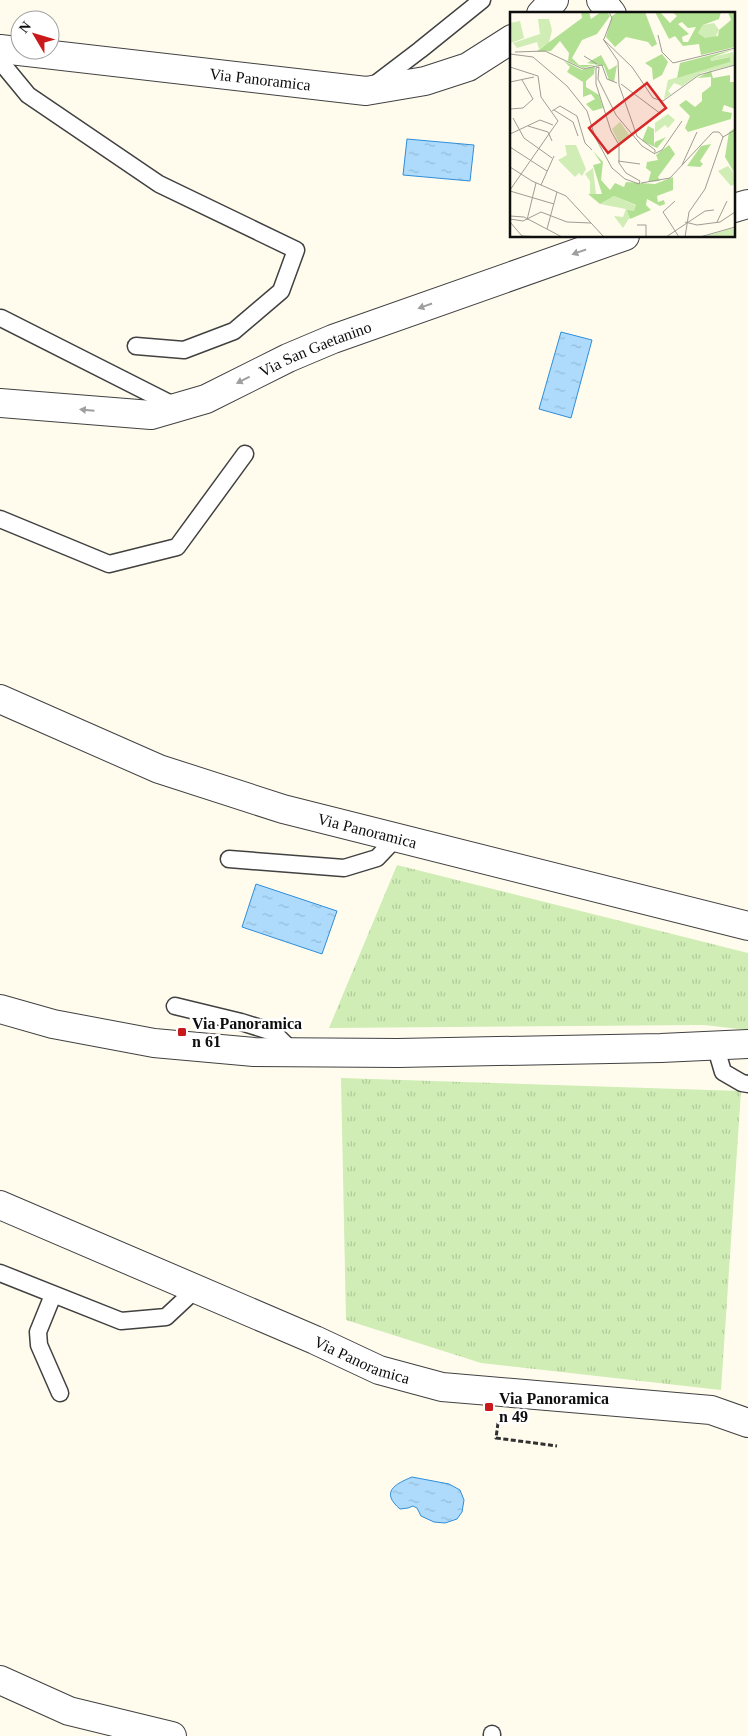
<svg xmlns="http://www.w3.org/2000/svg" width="748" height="1736" font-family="'Times New Roman',serif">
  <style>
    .grass { fill: url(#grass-tufts) }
    .water { fill: url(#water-ripples); stroke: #2e8ed9 }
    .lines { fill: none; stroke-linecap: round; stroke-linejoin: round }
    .service-casing { stroke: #414141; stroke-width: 19 }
    .minor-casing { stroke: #414141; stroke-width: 30 }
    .tertiary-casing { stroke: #414141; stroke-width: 30 }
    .path { stroke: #303030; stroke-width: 3; stroke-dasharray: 5 2.5; stroke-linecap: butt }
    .service { stroke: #fff; stroke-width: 16 }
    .minor { stroke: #fff; stroke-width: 28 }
    .tertiary { stroke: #fff; stroke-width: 28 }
    .oneway { fill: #9f9f9f }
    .poi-dot { fill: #ca191a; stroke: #fff; stroke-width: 2 }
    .labels { text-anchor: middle; stroke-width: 5; stroke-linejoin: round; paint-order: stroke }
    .street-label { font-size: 16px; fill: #0e0e0e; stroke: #fff }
    .poi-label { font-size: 16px; font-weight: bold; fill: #0e0e0e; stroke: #fff; text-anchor: start }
    .inset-road { fill: none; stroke: #9f9d94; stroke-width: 1 }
    .view { fill: #d62828; fill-opacity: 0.15; stroke: #d62828; stroke-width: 2.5 }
    .inset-edge { fill: none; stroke: #0e0e0e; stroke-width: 2.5 }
  </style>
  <defs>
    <pattern id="grass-tufts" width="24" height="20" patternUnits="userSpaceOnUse" patternTransform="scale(1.25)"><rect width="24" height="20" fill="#cfedb4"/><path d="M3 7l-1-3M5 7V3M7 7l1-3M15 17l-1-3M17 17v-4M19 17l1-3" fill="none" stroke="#b1ca9a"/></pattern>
    <pattern id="water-ripples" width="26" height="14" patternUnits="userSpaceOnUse" patternTransform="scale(1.25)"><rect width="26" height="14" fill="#aedbfc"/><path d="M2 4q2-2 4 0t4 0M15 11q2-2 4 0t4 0" fill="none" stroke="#94bbd7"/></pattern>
  </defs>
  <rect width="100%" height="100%" fill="#fffcee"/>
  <g class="grass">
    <path d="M397 865 748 953V1030L704 1025 329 1028Z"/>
    <path d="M341 1078 741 1091 721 1390 481 1363 346 1320Z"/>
  </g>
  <g class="water">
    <path d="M407 139 474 145 470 181 403 175Z"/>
    <path d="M561 332 592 340 571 418 539 409Z"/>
    <path d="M256 884 337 911 322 954 242 927Z"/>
    <path d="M412 1477 449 1484 460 1490 464 1500 462 1512 457 1519 445 1523 434 1522 421 1516 417 1508 413 1506 408 1508 400 1509C380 1492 395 1484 412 1477Z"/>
  </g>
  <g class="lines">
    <defs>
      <g id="service">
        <path d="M0 61 28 95 159 184 296 250 281 291 234 331 184 350 136 346"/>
        <path d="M374 85 420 50 482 0"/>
        <path d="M1 318 177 407"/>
        <path d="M0 519 109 564 177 547 245 454"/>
        <path d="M229 859 344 868 377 858 396 838"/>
        <path d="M175 1006 241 1022 273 1032 293 1052"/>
        <path d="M715 1045 723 1072 742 1083 748 1084"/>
        <path d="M0 1273 121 1321 166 1317 196 1289"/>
        <path d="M53 1295 38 1332 39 1345 60 1393"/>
        <path d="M492 1734V1736"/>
      </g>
      <g id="minor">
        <path d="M601 0 612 14"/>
        <path d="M734 208 748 204"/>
        <path id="s1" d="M0 403 151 415 206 399 288 358 333 339 625 236"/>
      </g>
      <g id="tertiary">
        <path d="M541 14 554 0"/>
        <path id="s2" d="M0 49 366 91 425 81 468 67 512 39"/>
        <path id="s3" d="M0 699 159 769 283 809 748 926"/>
        <path d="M0 1009 53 1024 154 1043 254 1052 398 1053 661 1048 748 1044"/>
        <path id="s4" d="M0 1205 315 1340 379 1370 442 1387 711 1410 748 1423"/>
        <path d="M0 1680 69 1711 172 1736"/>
      </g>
    </defs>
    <use href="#service" class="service-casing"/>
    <use href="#minor" class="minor-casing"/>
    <use href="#tertiary" class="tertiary-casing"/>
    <path class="path" d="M498 1423 496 1438 557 1446"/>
    <use href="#service" class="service"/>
    <use href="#minor" class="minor"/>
    <use href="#tertiary" class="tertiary"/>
  </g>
  <defs><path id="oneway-solid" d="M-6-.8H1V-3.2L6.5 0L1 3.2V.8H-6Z" transform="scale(1.25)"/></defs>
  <g class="oneway">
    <use href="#oneway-solid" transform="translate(579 252) rotate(161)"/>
    <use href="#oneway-solid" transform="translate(425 306) rotate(161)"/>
    <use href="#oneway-solid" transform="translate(243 380) rotate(153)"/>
    <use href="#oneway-solid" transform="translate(87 410) rotate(-175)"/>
  </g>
  <g class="poi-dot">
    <rect x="177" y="1027" width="10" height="10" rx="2.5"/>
    <rect x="484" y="1402" width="10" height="10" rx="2.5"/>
  </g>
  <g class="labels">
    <g class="street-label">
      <text dy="6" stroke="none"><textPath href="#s2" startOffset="262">Via Panoramica</textPath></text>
      <text dy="6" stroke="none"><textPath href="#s1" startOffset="329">Via San Gaetanino</textPath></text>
      <text dy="6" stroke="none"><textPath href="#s3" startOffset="391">Via Panoramica</textPath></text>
      <text dy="6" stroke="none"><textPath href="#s4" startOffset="394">Via Panoramica</textPath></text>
    </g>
    <g class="poi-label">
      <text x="192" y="1029">Via Panoramica<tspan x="192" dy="18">n 61</tspan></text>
      <text x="499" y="1404">Via Panoramica<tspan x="499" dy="18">n 49</tspan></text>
    </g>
  </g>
  <g transform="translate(510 12)">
    <rect width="225" height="225" fill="#fffcee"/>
    <path d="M28 7H39L42 18 39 31 29 37 27 30 7 36 3 31 30 22ZM10 9 14 26 1 31 0 11ZM204 11 209 18 205 26H195L188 21 193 13ZM223 40 225 53 191 61 172 74 164 71 158 79 161 82 154 87 158 68 220 50 219 45 200 49 199 46ZM158 102 165 108 158 116 155 113 145 121V111ZM110 110 120 124 109 131 102 117ZM218 154 225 162V172L221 174 208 159ZM104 184 127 194 113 216 104 204 113 205 116 197 90 192Z" fill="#cfedb4"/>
    <path d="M71 0H79L81 7 91 0H97L100 4 87 22 72 28 62 46 69 53H85L73 56 58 49 59 41 50 29 41 39 26 40 72 6ZM108 0H135L147 32 142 35 138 30 116 25 105 35 96 25 102 4ZM145 0H150L160 11 167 4 162 0H211L209 7 193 13 188 21 195 26 208 24 209 18 221 8 218 0H225V35L191 43 189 32 173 34 165 24 159 27ZM172 10 178 16 186 15 178 30H173L172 25 179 22 168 12ZM225 37 200 46 201 49 220 45V50L167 66 170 51ZM152 42 158 50 152 63 143 68 142 56 135 51ZM91 43 99 58 107 53 104 70 99 68 94 54 77 51ZM54 49 72 58 85 54 84 62 76 69V75L89 83 93 96 83 99 76 92 85 87 81 82 73 85V70L57 60 60 55ZM201 59 203 66 220 63V70H225V97L214 93 212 99 222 101 221 107 178 120 175 116 180 104 169 93 176 88 185 95 192 89V81L201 74V65L187 66ZM138 114 144 117V134L145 130 156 125 147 136 132 129ZM225 116V162L215 145 219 120ZM201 132 190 149 193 152 190 155 177 154 191 134ZM159 133 165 142 148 165 150 169 138 170 141 160 136 156 137 150 148 148 146 143ZM83 139 93 150 91 168 100 178 105 171 114 175 116 170 145 172 163 165V178L147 184 148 190 154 188 155 192 150 194 137 187 136 193 141 198 120 207 117 198 124 199 126 193 104 184 90 192 78 182H92L83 153 91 151Z" fill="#b2e092" fill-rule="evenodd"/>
    <path d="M223 216 225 225H193Z" fill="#cfedb4"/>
    <path d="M55 133H66L76 157 72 164 69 161 65 165 48 148 57 143ZM83 156 86 182H80V169L75 162Z" fill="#cfedb4"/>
    <path class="inset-road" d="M148 23 152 40 163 51 225 36M94 27 102 6 99 0M5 40 35 39 73 57 92 53 97 67 107 71M0 42 23 45 57 74 77 99 85 125 102 156 115 167 129 172 130 169 116 161 109 151V133L101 119 86 72V56L89 55 88 67 106 103 132 134 145 142M74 44 87 52M0 55 28 64 31 85 48 109 0 178M0 70 24 65M111 72 151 102M153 89 189 63 225 53M0 97 13 96 23 87 12 68M44 98 63 110 68 124M42 99 50 94 67 104 75 131 82 138M3 106 14 126 42 146M18 114 38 120 42 129M0 122 30 108 43 113M0 135 37 159M146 141 152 138 172 109M145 142V138L127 124 109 73 108 49 93 27 122 55 143 86 153 89M108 149 130 152M172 153 187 120M0 155 22 169 56 184 94 225M131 171 160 166 203 120H209L213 125M31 173 44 144M0 179 44 192M165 189 153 200 169 225M0 204 14 205 52 225M0 207 13 209 31 200 57 210 81 211M17 208 26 171M0 210 12 224 33 225M175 210 187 213 210 210 225 200M207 210 217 189M127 213H136V225M37 217 47 180M156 225 195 199 204 198M175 225 179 200 195 177 213 125 225 118M190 225 225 215"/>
    <path class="view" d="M137 71 156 96 98 141 79 116Z"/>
    <rect width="225" height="225" class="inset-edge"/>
  </g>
  <g transform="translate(35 35) rotate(308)"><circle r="24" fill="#ffffff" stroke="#9f9f9f"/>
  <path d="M0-4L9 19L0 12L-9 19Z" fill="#ca191a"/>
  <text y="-8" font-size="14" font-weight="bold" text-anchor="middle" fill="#0e0e0e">N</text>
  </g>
</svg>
